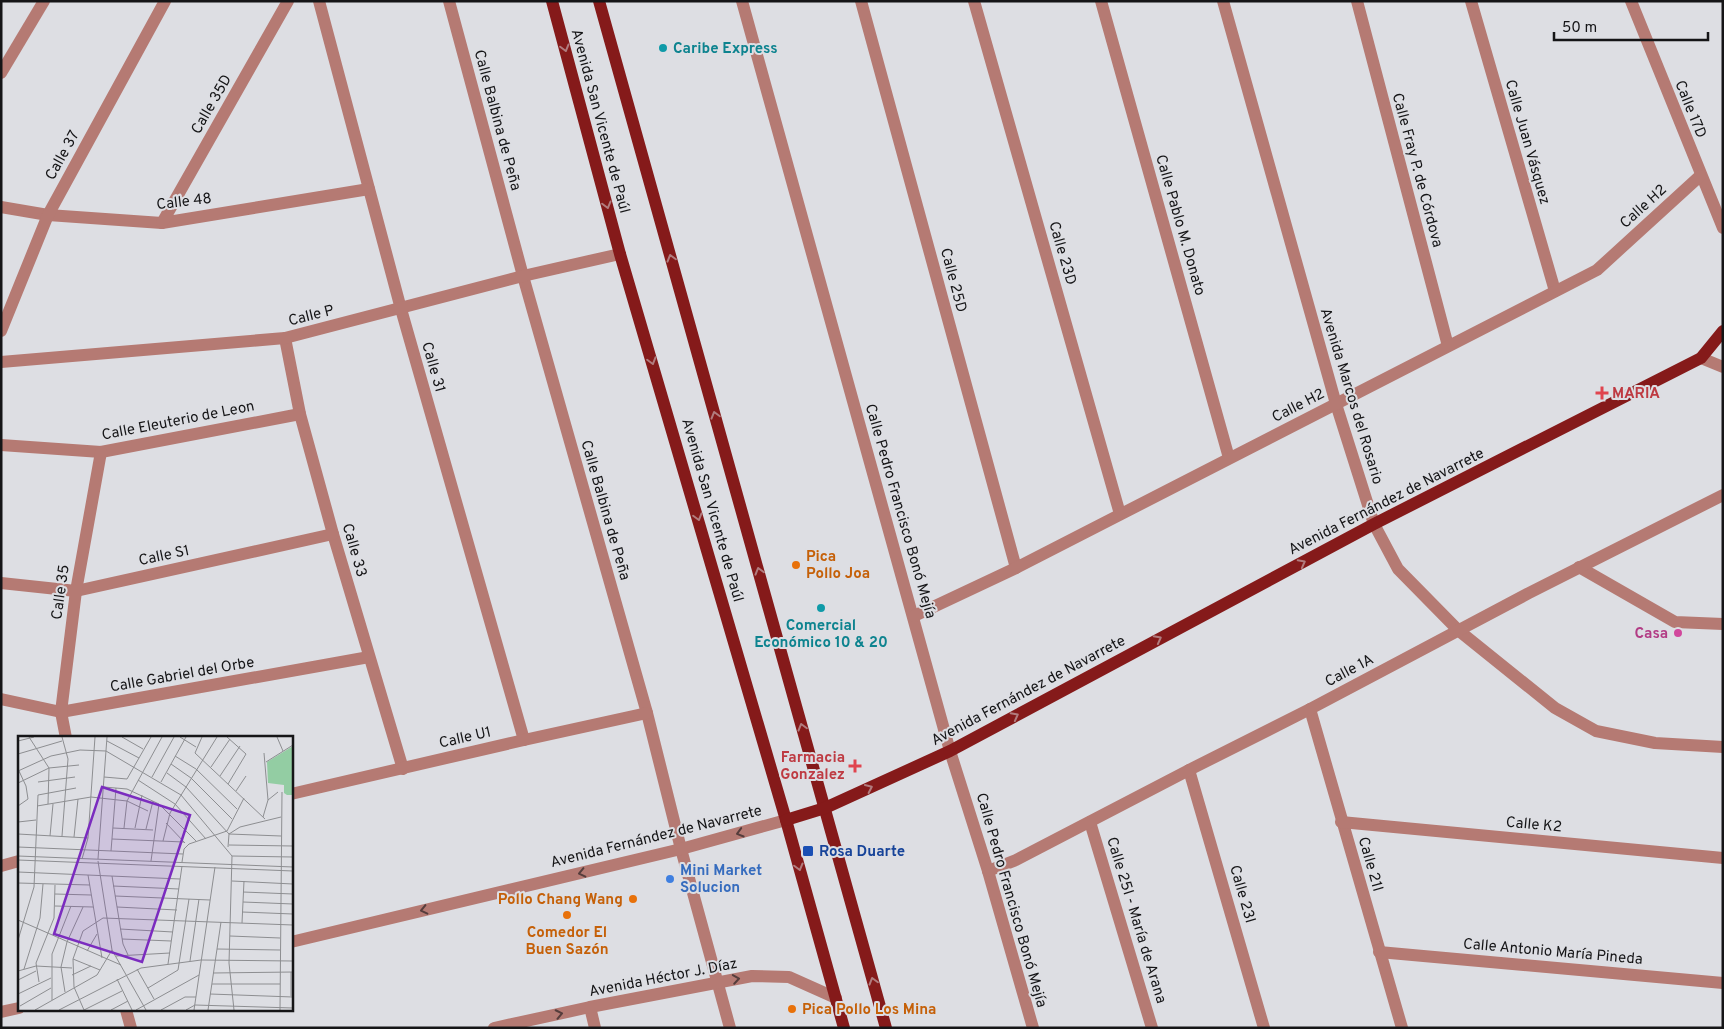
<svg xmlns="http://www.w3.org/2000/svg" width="1724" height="1029" font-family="Overpass,sans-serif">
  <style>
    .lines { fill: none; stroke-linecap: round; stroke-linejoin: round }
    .minor { stroke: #b57a73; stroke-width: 12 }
    .major { stroke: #851a1a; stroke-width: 12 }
    .oneway { stroke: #b17c7e }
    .oneway2 { stroke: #553d3c }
    .culture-dot { fill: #0f9aa8; stroke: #dddee3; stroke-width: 2 }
    .health-dot { fill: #e0444e; stroke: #dddee3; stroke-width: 2 }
    .food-dot { fill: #e8710a; stroke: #dddee3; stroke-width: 2 }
    .hotel-dot { fill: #d1479c; stroke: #dddee3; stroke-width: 2 }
    .transit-dot { fill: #1a4fb4; stroke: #dddee3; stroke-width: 2 }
    .shop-dot { fill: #3f7fe0; stroke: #dddee3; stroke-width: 2 }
    .labels { text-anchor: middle; stroke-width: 4; stroke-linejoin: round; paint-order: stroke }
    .culture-label { font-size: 15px; font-weight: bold; fill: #0d838f; stroke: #dddee3; text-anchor: start }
    .street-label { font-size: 15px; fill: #151517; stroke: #dddee3 }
    .health-label { font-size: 15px; font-weight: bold; fill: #be3a42; stroke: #dddee3; text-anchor: start }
    .food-label { font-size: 15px; font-weight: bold; fill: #c56008; stroke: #dddee3; text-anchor: start }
    .hotel-label { font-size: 15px; font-weight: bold; fill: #b23c85; stroke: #dddee3; text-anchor: end }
    .transit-label { font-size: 15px; font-weight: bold; fill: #164399; stroke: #dddee3; text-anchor: start }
    .shop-label { font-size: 15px; font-weight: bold; fill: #366cbe; stroke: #dddee3; text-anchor: start }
    .inset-road { fill: none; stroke: #8d8e91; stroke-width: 1 }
    .view { fill: #7b2cbf; fill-opacity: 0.15; stroke: #7b2cbf; stroke-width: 2.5 }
    .inset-edge { fill: none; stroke: #151517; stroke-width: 2.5 }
  </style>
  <rect width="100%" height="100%" fill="#dddee3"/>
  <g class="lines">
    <g class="minor">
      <path d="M319 1 401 309 524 740"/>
      <path d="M449 1 523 276 647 713 681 849 730 1028"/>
      <path d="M742 1 950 751 988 871 1033 1028"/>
      <path d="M861 1 1016 568"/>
      <path d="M974 1 1120 514"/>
      <path d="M1101 1 1229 458"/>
      <path d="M1223 1 1336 404 1374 524 1398 569 1458 630 1555 708 1596 731 1655 743 1723 747"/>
      <path d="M1357 1 1448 346"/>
      <path d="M1471 1 1555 291"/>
      <path d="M1631 1 1723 228"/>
      <path d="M1 73 44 1"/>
      <path d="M1 207 48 215 162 223 369 189"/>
      <path d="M162 223 288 1"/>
      <path d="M1 331 48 215 165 1"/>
      <path d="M285 338 300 414 333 534 403 769"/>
      <path d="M1701 358 1723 367"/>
      <path d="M1 362 285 338 523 276 620 254"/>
      <path d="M1 445 101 452 300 414"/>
      <path d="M1579 567 1675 622 1723 624"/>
      <path d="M1 583 76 591 333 534"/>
      <path d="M914 616 1016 568 1597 270 1700 176"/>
      <path d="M1 699 61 712 369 657"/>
      <path d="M1310 709 1402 1028"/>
      <path d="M66 738 61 712 76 591 101 452"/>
      <path d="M1189 770 1264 1028"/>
      <path d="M291 794 524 740 647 713"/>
      <path d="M1090 822 1152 1028"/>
      <path d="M1341 822 1723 858"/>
      <path d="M1 866 19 861"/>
      <path d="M988 871 1016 860 1189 770 1310 709 1529 593 1723 495"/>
      <path d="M291 942 681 849 786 820"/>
      <path d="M1379 952 1723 983"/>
      <path d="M590 1007 595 1028"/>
      <path d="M126 1010 131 1028"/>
      <path d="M1 1012 19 1008"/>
      <path d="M494 1028 590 1007 752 976 789 977 836 998"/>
    </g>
    <g class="major">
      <path d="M552 1 620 254 786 820 844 1028"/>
      <path d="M599 1 886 1028"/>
      <path d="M786 820 825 808 950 751 1374 524 1701 358 1723 331"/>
    </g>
  </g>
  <defs><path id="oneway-chevron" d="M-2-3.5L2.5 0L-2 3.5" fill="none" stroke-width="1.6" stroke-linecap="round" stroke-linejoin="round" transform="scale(1.25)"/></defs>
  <g class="oneway">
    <use href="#oneway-chevron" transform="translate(565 48) rotate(75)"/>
    <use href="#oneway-chevron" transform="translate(607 205) rotate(75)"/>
    <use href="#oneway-chevron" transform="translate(671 258) rotate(-106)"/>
    <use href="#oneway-chevron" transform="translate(652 361) rotate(74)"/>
    <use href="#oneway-chevron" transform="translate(715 415) rotate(-106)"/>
    <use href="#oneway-chevron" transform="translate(698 517) rotate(74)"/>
    <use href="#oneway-chevron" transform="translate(1302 563) rotate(-28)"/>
    <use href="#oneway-chevron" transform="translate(759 571) rotate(-106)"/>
    <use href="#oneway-chevron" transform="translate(1158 639) rotate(-28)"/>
    <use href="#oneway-chevron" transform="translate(1015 716) rotate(-28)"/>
    <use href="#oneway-chevron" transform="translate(802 727) rotate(-106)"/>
    <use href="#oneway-chevron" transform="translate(869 788) rotate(-25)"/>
    <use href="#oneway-chevron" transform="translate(799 867) rotate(75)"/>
    <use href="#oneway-chevron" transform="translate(873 981) rotate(-106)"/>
  </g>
  <g class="oneway2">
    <use href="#oneway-chevron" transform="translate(740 833) rotate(164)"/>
    <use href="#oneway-chevron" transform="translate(582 873) rotate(167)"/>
    <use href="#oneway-chevron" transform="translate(424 910) rotate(167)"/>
    <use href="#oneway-chevron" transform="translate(736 979) rotate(-9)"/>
    <use href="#oneway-chevron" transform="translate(559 1014) rotate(-12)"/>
  </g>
  <g class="culture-dot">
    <circle cx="663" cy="48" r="5"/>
    <circle cx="821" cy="608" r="5"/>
  </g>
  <g class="health-dot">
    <path d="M1599.5 385.5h5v5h5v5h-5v5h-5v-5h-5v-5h5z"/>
    <path d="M852.5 758.5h5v5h5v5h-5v5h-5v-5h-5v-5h5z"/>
  </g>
  <g class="food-dot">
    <circle cx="796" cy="565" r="5"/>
    <circle cx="633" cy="899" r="5"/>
    <circle cx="567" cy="915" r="5"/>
    <circle cx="792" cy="1009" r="5"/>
  </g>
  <circle class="hotel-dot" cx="1678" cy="633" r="5"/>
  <rect class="transit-dot" x="802" y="845" width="12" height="12" rx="2.5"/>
  <circle class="shop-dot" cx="670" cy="879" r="5"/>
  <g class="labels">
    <g class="culture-label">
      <text x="673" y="53">Caribe Express</text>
      <text x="821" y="630" text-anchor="middle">Comercial<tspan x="821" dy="17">Económico 10 &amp; 20</tspan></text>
    </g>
    <g class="street-label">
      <text transform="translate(211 104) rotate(-60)" y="5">Calle 35D</text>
      <text transform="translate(1691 109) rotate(68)" y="5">Calle 17D</text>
      <text transform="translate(498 120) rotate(75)" y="5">Calle Balbina de Peña</text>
      <text transform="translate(601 121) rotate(75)" y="5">Avenida San Vicente de Paúl</text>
      <text transform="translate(1528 142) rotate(74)" y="5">Calle Juan Vásquez</text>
      <text transform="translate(62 155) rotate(-61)" y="5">Calle 37</text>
      <text transform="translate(1418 170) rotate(75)" y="5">Calle Fray P. de Córdova</text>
      <text transform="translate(184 201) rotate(-7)" y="5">Calle 48</text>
      <text transform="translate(1643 206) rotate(-42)" y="5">Calle H2</text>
      <text transform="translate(1181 225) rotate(74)" y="5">Calle Pablo M. Donato</text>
      <text transform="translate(1063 253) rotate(74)" y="5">Calle 23D</text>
      <text transform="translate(954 280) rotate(75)" y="5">Calle 25D</text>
      <text transform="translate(311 315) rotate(-14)" y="5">Calle P</text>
      <text transform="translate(434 367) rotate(74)" y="5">Calle 31</text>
      <text transform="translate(1352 396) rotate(73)" y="5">Avenida Marcos del Rosario</text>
      <text transform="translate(1298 405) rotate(-27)" y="5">Calle H2</text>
      <text transform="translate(178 420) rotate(-11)" y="5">Calle Eleuterio de Leon</text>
      <text transform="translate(1386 501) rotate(-27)" y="5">Avenida Fernández de Navarrete</text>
      <text transform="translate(606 510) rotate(74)" y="5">Calle Balbina de Peña</text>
      <text transform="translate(713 510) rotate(74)" y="5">Avenida San Vicente de Paúl</text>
      <text transform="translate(901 511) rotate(74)" y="5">Calle Pedro Francisco Bonó Mejía</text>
      <text transform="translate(355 550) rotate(74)" y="5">Calle 33</text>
      <text transform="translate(164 555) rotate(-12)" y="5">Calle S1</text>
      <text transform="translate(60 592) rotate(-82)" y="5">Calle 35</text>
      <text transform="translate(1349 670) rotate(-28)" y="5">Calle 1A</text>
      <text transform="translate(182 674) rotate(-10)" y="5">Calle Gabriel del Orbe</text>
      <text transform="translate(1028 690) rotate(-28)" y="5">Avenida Fernández de Navarrete</text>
      <text transform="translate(465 737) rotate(-13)" y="5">Calle U1</text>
      <text transform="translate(1534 824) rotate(5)" y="5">Calle K2</text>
      <text transform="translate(656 836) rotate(-14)" y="5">Avenida Fernández de Navarrete</text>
      <text transform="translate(1371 864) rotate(74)" y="5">Calle 21I</text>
      <text transform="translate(1243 894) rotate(74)" y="5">Calle 23I</text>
      <text transform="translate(1012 900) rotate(74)" y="5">Calle Pedro Francisco Bonó Mejía</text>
      <text transform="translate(1137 920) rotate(73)" y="5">Calle 25I - María de Arana</text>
      <text transform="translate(1553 951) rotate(5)" y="5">Calle Antonio María Pineda</text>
      <text transform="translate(663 977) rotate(-11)" y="5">Avenida Héctor J. Díaz</text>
    </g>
    <g class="health-label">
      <text x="1612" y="398">MARIA</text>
      <text x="845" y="762" text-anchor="end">Farmacia<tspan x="845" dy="17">Gonzalez</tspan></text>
    </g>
    <g class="food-label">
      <text x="806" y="561">Pica<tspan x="806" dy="17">Pollo Joa</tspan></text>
      <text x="623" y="904" text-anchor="end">Pollo Chang Wang</text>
      <text x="567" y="937" text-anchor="middle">Comedor El<tspan x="567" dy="17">Buen Sazón</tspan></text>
      <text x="802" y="1014">Pica Pollo Los Mina</text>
    </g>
    <g class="hotel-label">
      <text x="1668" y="638">Casa</text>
    </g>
    <g class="transit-label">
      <text x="819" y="856">Rosa Duarte</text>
    </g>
    <g class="shop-label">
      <text x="680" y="875">Mini Market<tspan x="680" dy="17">Solucion</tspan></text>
    </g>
  </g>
  <g transform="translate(18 736)">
    <rect width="275" height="275" fill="#dddee3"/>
    <path d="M275 10V59H269L266 57V49L250 47 249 26Z" fill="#93cda3"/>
    <path class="inset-road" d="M11 1 31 32 30 68M44 1 50 23 44 100M104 1 125 13M162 1 178 11M184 1 177 17 247 83M209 1 228 18 210 48M259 1 265 15M0 5 16 1M89 5 121 22M246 17 250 64M0 18 44 5M157 20 178 33 219 73M248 26 275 9M153 28 173 42 214 83M193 31 212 3M0 35 33 20 62 14 88 15 163 59 214 120 211 227 216 274M149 37 168 51 211 98 263 100M202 40 222 10M86 41 109 43 133 1M134 41 156 1M120 44 157 68 188 103M20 46 57 41M143 46 168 1M0 47 31 32 61 29M86 51 109 53 141 68 178 105M218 55 228 40M0 70 10 63 8 50 1 35M19 70 73 61 109 65 130 75M245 81 250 64 260 56M0 86 18 84M148 87 167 107M95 92 135 94M106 92 109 65 144 1M117 92 124 59M128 93 135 65M0 98 70 102M32 100 35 68M56 101 60 63M94 103 166 106M145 105 152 77 199 1M211 109 275 110M0 111 165 118M210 111 211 98 222 91 263 81M93 115 98 52M0 120 275 131M214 120 275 121M64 123 70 102 77 1M80 123 89 1M0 124 275 135M80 125 94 214 128 274M133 125 141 68M164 126 166 113 171 108 209 95 226 62M0 136 162 143M70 139 84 222M94 140 105 208 110 219M214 145 275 148M0 147 72 149M95 150 161 153M225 156 275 158M37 158 73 159M97 160 192 164M225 166 275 168M37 170 75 171M99 171 159 174M224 176 275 178M0 184 103 229M224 187 226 145M102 193 155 196M212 200 262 202M104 203 153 205M0 204 16 151 20 59 58 52M199 213 262 214M69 215 79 198M98 220 152 217M55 223 82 234M172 225 181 163M150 228 164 130M6 233 22 182 25 148M119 233 136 263M0 235 18 230 54 232M273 236V260M195 237 275 236M54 239 73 230M99 243 114 274M0 244 18 235M21 246 18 227 36 182 37 149M194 248H262M130 252 160 234 171 163M47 256 43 231 49 206 65 171M0 258 33 242M192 258 275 261M34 264V218L53 170M2 270 33 252M17 274 79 239 94 214M41 274 123 232 183 224 275 225M66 274 56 251 55 223 65 195 85 182 275 189M66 274 104 255M93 274 110 265M118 274 181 239M143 274 167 261H178M168 274 177 269 275 272M176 274 197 131M190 274 203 186M262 274 264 56"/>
    <path class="view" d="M84 51 172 79 124 226 36 198Z"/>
    <rect width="275" height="275" class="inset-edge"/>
  </g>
  <rect width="1724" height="1029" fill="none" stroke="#151517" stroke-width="5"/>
  <path d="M1554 32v8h154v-8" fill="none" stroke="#151517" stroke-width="2.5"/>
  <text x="1562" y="32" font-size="15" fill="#151517" stroke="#dddee3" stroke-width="4" paint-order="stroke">50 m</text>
</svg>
